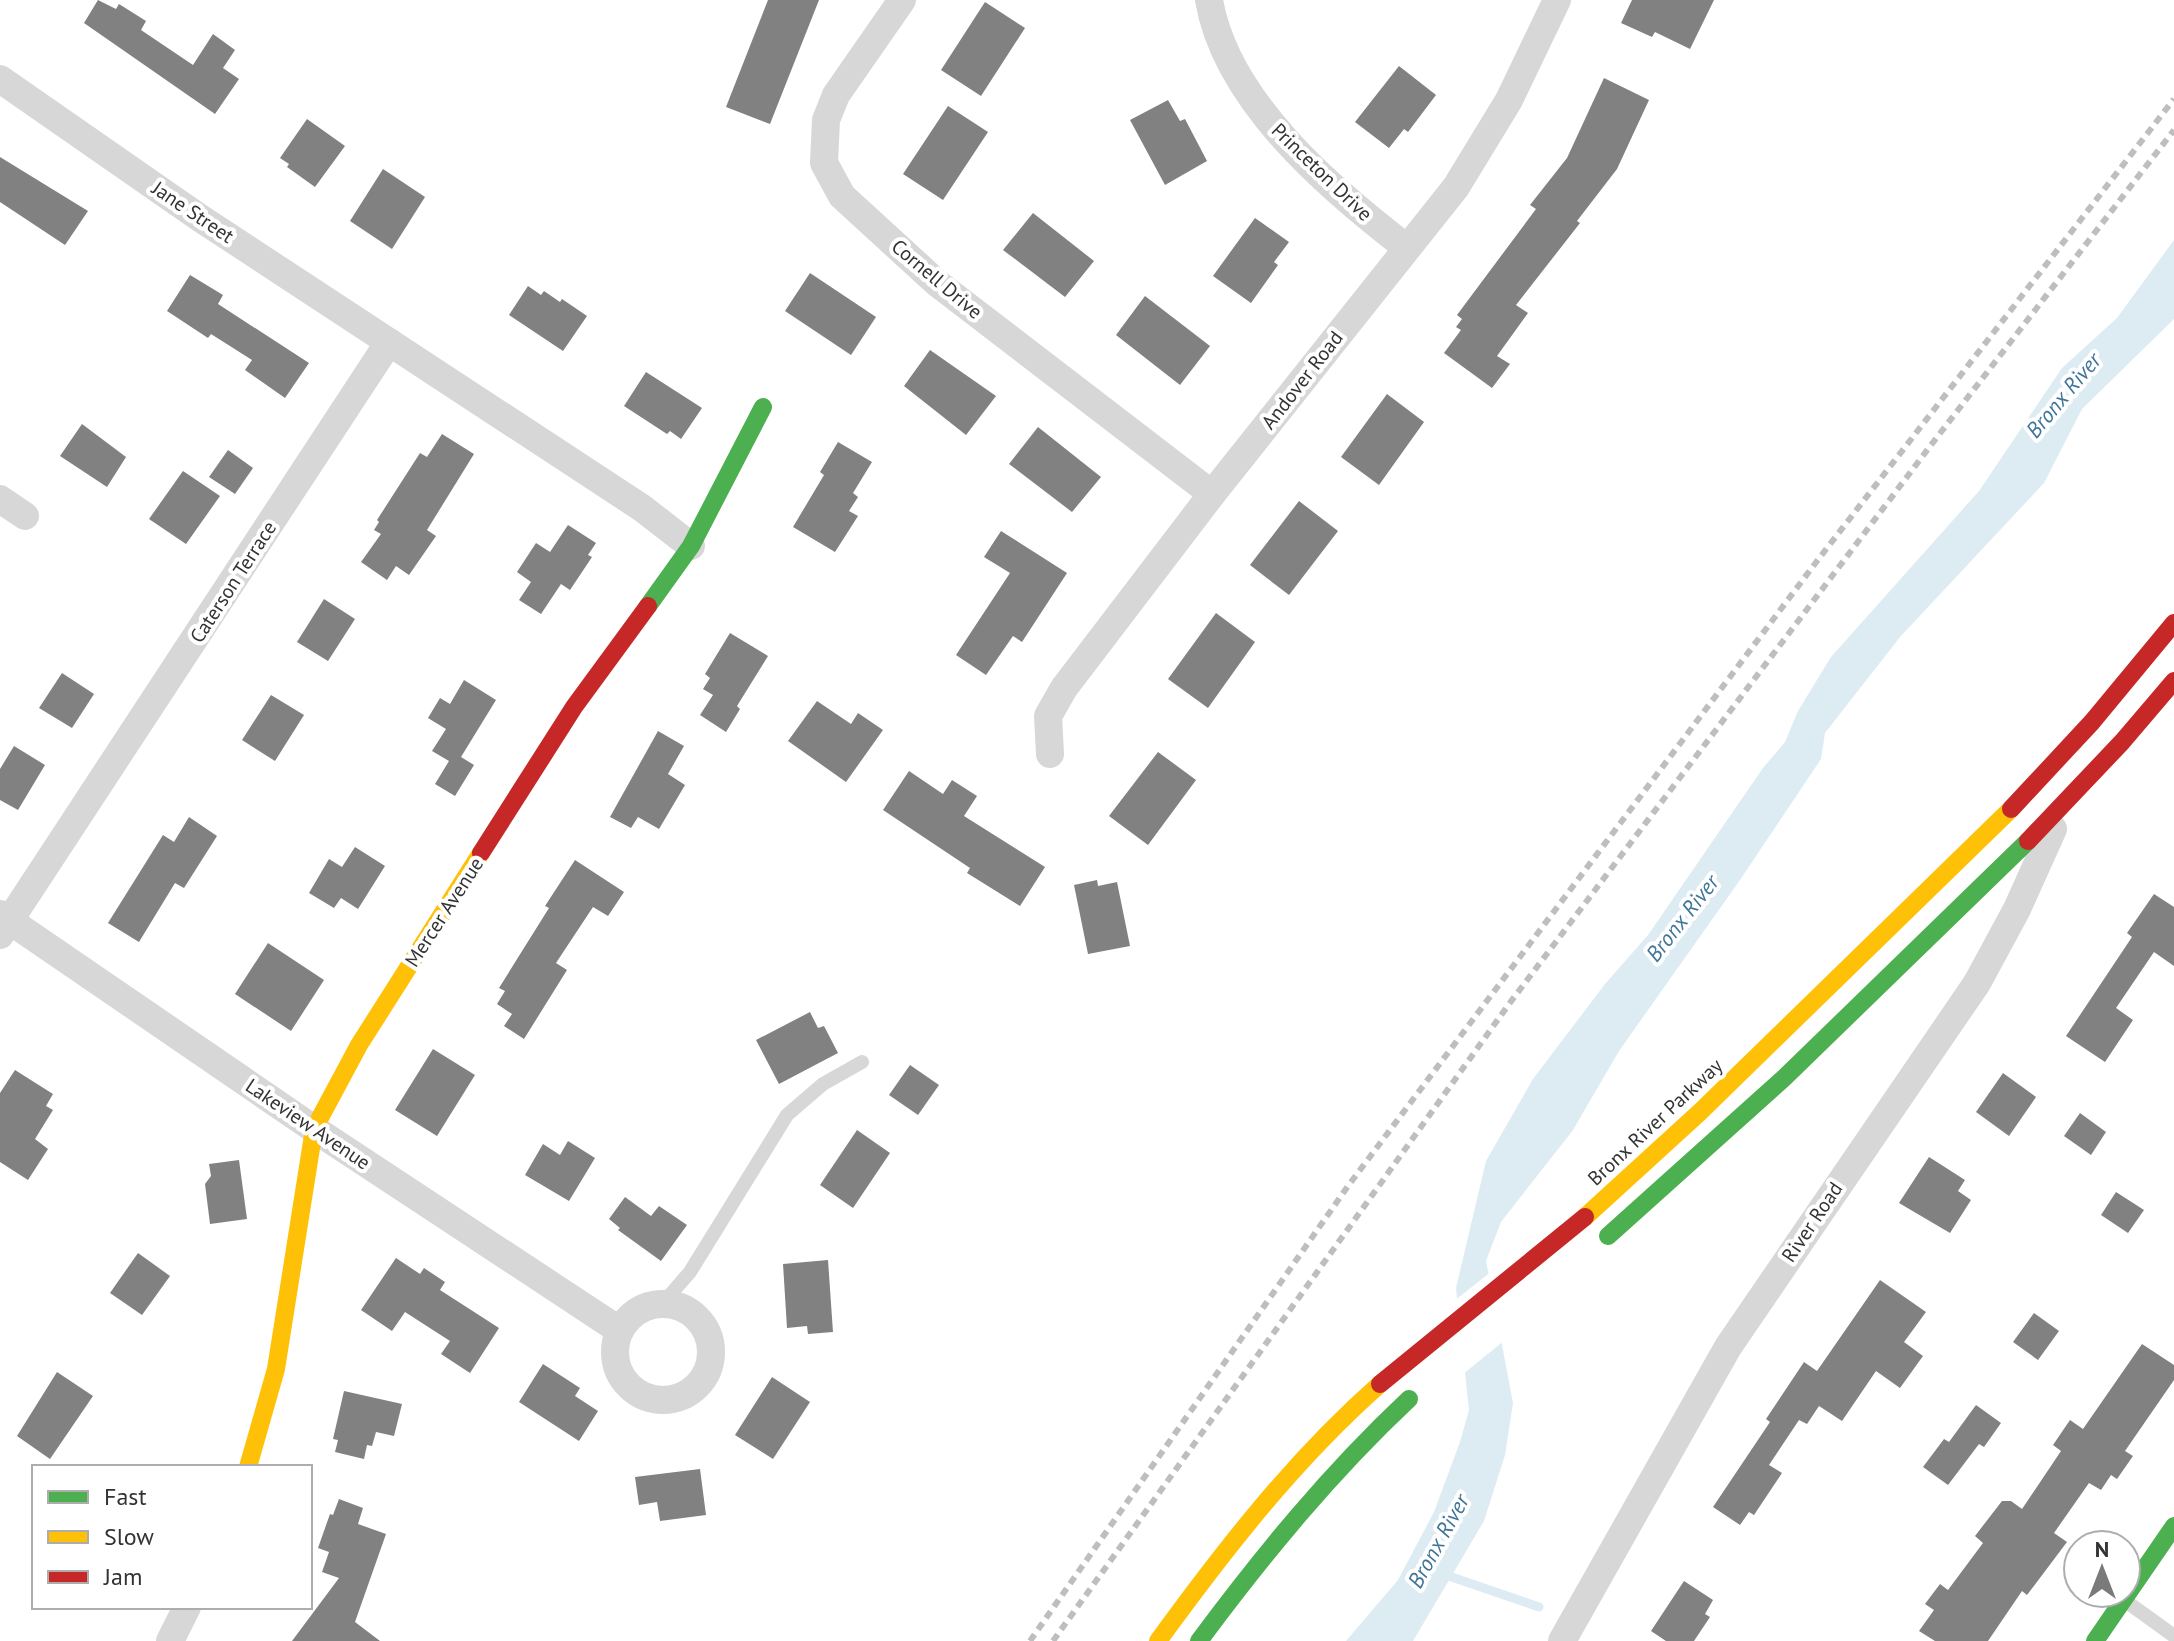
<svg xmlns="http://www.w3.org/2000/svg" width="2174" height="1641" font-family="'PT Sans',sans-serif">
  <style>
    .water { fill: #ddebf3 }
    .pier { fill: #fff }
    .lines { fill: none; stroke-linecap: round; stroke-linejoin: round }
    .stream { stroke: #ddebf3; stroke-width: 9 }
    .building { fill: #818181 }
    .lane { stroke: #d7d7d7; stroke-width: 14 }
    .street { stroke: #d7d7d7; stroke-width: 28 }
    .fast { stroke: #4caf50; stroke-width: 18 }
    .slow { stroke: #ffc107; stroke-width: 18 }
    .jam { stroke: #c62828; stroke-width: 18 }
    .rail { stroke: #bebebe; stroke-width: 6; stroke-dasharray: 8 6; stroke-linecap: butt }
    .labels { text-anchor: middle; stroke-width: 8; stroke-linejoin: round; paint-order: stroke }
    .street-label { font-size: 20px; fill: #333; stroke: #fff }
    .water-label { font-size: 22px; font-style: italic; fill: #3f7597; stroke: #fff }
  </style>
  <rect width="100%" height="100%" fill="#fff"/>
  <path class="water" d="M2174 240V319L2082 409 2044 483 1900 637 1825 733 1821 759 1740 880 1619 1051 1573 1130 1501 1222 1486 1261 1513 1403 1505 1455 1484 1521 1413 1641H1346L1398 1580 1434 1512 1460 1442 1469 1410 1456 1288 1486 1161 1533 1079 1605 984 1648 935 1763 768 1785 742 1798 711 1831 657 1979 491 2062 368 2117 318Z"/>
  <path class="pier" d="M1492 1271 1505 1340 1462 1375 1454 1301Z"/>
  <g class="lines">
    <path class="stream" d="M1440 1573 1539 1607"/>
  </g>
  <g class="building">
    <path d="M98 0 116 9 119 4 146 21 141 30 193 65 213 34 235 50 223 68 239 79 215 114 84 23Z"/>
    <path d="M768 0H819L770 124 726 107Z"/>
    <path d="M1632 0H1714L1690 49 1655 32 1652 37 1621 23Z"/>
    <path d="M985 2 1025 28 981 96 941 70Z"/>
    <path d="M1399 66 1436 95 1408 132 1404 129 1389 148 1355 122Z"/>
    <path d="M1604 78 1649 100 1617 169 1577 221 1580 223 1516 305 1528 313 1497 356 1510 364 1492 388 1444 353 1461 330 1456 327 1462 319 1457 315 1536 209 1530 205 1567 158Z"/>
    <path d="M1168 100 1180 121 1185 119 1207 161 1165 185 1130 120Z"/>
    <path d="M948 106 988 132 943 200 903 174Z"/>
    <path d="M307 119 345 146 315 187 287 167 289 164 280 158Z"/>
    <path d="M0 157 88 211 65 245 0 202Z"/>
    <path d="M383 169 425 197 392 249 350 221Z"/>
    <path d="M1033 213 1094 261 1065 297 1003 250Z"/>
    <path d="M1255 218 1289 242 1274 262 1278 265 1251 303 1213 276Z"/>
    <path d="M810 273 876 317 851 355 785 311Z"/>
    <path d="M190 275 223 295 218 304 309 363 285 398 245 370 252 360 211 334 208 338 167 311Z"/>
    <path d="M528 286 541 295 544 291 560 302 562 299 587 316 563 351 509 315Z"/>
    <path d="M1145 296 1210 346 1180 385 1116 335Z"/>
    <path d="M930 350 996 396 966 435 904 386Z"/>
    <path d="M646 372 702 408 681 439 670 431 667 434 624 406Z"/>
    <path d="M1387 394 1424 422 1379 485 1341 457Z"/>
    <path d="M82 424 126 457 107 487 60 456Z"/>
    <path d="M1038 427 1101 477 1072 512 1009 464Z"/>
    <path d="M442 434 474 454 427 530 436 536 409 575 396 566 387 580 361 562 381 534 374 530 379 522 377 520 420 453 427 457Z"/>
    <path d="M838 442 872 462 853 493 858 497 849 511 858 516 835 552 793 527 824 475 820 472Z"/>
    <path d="M228 450 253 468 235 494 209 477Z"/>
    <path d="M183 471 220 496 186 544 149 519Z"/>
    <path d="M1299 501 1338 531 1289 595 1250 565Z"/>
    <path d="M568 525 596 543 588 555 592 557 570 590 561 584 541 614 519 600 531 582 517 572 536 543 550 552Z"/>
    <path d="M1001 531 1067 573 1022 642 1013 636 986 675 956 655 1010 573 984 557Z"/>
    <path d="M324 599 355 619 328 661 297 642Z"/>
    <path d="M1216 613 1255 642 1208 708 1168 679Z"/>
    <path d="M730 633 768 656 737 706 740 709 726 732 700 715 713 695 703 689 710 678 705 674Z"/>
    <path d="M62 673 94 694 72 728 39 708Z"/>
    <path d="M464 680 496 700 461 757 474 765 455 796 435 784 449 761 432 751 446 729 428 718 440 698 450 704Z"/>
    <path d="M271 695 304 715 275 761 242 740Z"/>
    <path d="M817 701 851 724 858 713 883 730 846 782 788 741Z"/>
    <path d="M658 731 684 746 668 774 685 785 659 829 638 817 631 828 610 817Z"/>
    <path d="M14 746 45 765 18 810 0 800V769Z"/>
    <path d="M1158 752 1196 780 1148 845 1109 816Z"/>
    <path d="M909 771 943 794 952 780 977 796 964 816 1045 867 1020 906 967 873 970 868 883 810Z"/>
    <path d="M189 817 217 836 184 888 175 883 139 942 108 923 163 835 174 842Z"/>
    <path d="M355 847 385 866 358 909 341 898 334 908 309 893 329 859 342 867Z"/>
    <path d="M575 860 624 892 608 916 593 907 556 963 567 970 524 1039 504 1026 512 1014 497 1004 505 991 499 988 549 908 545 906Z"/>
    <path d="M1097 880 1098 886 1117 882 1130 946 1088 954 1074 885Z"/>
    <path d="M2154 894 2174 907V966L2154 952 2116 1008 2133 1020 2105 1062 2066 1036 2132 937 2127 933Z"/>
    <path d="M268 943 324 980 291 1031 235 994Z"/>
    <path d="M810 1012 818 1028 824 1026 838 1053 779 1084 756 1040Z"/>
    <path d="M433 1049 475 1075 437 1136 395 1110Z"/>
    <path d="M910 1065 939 1085 918 1115 889 1095Z"/>
    <path d="M15 1070 53 1094 46 1106 53 1110 35 1139 48 1149 28 1180 0 1162V1093Z"/>
    <path d="M2003 1073 2036 1097 2009 1136 1976 1112Z"/>
    <path d="M2080 1113 2106 1132 2091 1155 2064 1136Z"/>
    <path d="M857 1130 890 1153 853 1208 820 1185Z"/>
    <path d="M568 1141 595 1158 569 1201 525 1175 543 1144 560 1155Z"/>
    <path d="M1929 1157 1965 1180 1958 1191 1971 1200 1950 1233 1899 1203Z"/>
    <path d="M239 1160 247 1219 210 1224 205 1184 211 1176 209 1164Z"/>
    <path d="M2116 1192 2144 1210 2128 1233 2101 1215Z"/>
    <path d="M625 1197 651 1216 659 1206 687 1225 661 1261 618 1230 620 1228 609 1219Z"/>
    <path d="M138 1253 170 1276 142 1315 110 1293Z"/>
    <path d="M396 1258 420 1274 424 1268 445 1282 440 1290 499 1328 470 1373 441 1354 450 1341 405 1312 392 1331 361 1310Z"/>
    <path d="M828 1260 833 1332 808 1334 807 1326 787 1328 783 1264Z"/>
    <path d="M1880 1280 1926 1312 1904 1342 1923 1356 1900 1388 1876 1371 1842 1421 1819 1406 1807 1424 1799 1420 1769 1465 1782 1473 1754 1515 1749 1512 1740 1525 1713 1507 1770 1422 1766 1419 1804 1362 1817 1371Z"/>
    <path d="M2034 1313 2059 1331 2038 1360 2013 1342Z"/>
    <path d="M2142 1344 2174 1365V1380L2125 1451 2133 1456 2117 1479 2111 1475 2101 1490 2089 1483 2054 1533 2067 1542 2027 1595 2022 1591 1988 1641H1935L1919 1631 1934 1610 1925 1604 1940 1584 1948 1590 1983 1543 1975 1536 2002 1501H2011L2022 1509 2061 1451 2053 1445 2070 1420 2083 1429Z"/>
    <path d="M543 1364 580 1388 575 1396 598 1411 579 1441 519 1402Z"/>
    <path d="M57 1372 93 1396 50 1459 17 1436Z"/>
    <path d="M772 1377 810 1402 773 1459 735 1435Z"/>
    <path d="M344 1391 402 1404 394 1436 376 1432 372 1446 367 1445 364 1459 335 1452 338 1440 333 1439Z"/>
    <path d="M1976 1405 2001 1423 1984 1447 1979 1444 1948 1485 1923 1467 1944 1439 1949 1442Z"/>
    <path d="M700 1469 706 1515 660 1521 657 1502 639 1505 635 1477Z"/>
    <path d="M339 1499 363 1508 358 1524 386 1534 355 1622 380 1641H292L339 1578 322 1572 329 1552 318 1548 330 1514 333 1515Z"/>
    <path d="M1684 1581 1713 1600 1705 1614 1710 1617 1694 1641H1666L1651 1631Z"/>
  </g>
  <g class="lines">
    <g class="lane">
      <path d="M663 1303 690 1272 787 1115 823 1084 862 1062"/>
      <path d="M2127 1602 2174 1636"/>
    </g>
    <g class="street">
      <path d="M902 0 836 95 826 120 824 163 842 196 937 283 1212 494"/>
      <path d="M1209 0C1226 101 1330 189 1407 248"/>
      <path d="M0 79 200 218 642 508 691 546"/>
      <path d="M0 499 25 516"/>
      <path d="M1050 754 1048 716 1064 688 1212 494 1456 187 1509 100 1557 0"/>
      <path d="M0 914 314 1129 619 1330"/>
      <path d="M0 935 389 342"/>
      <circle cx="663" cy="1352" r="48"/>
      <path d="M170 1641 187 1607"/>
      <path d="M1562 1641 1728 1347 1977 983 2017 909 2053 829"/>
    </g>
    <g class="fast">
      <path d="M648 606 691 546 763 407"/>
      <path d="M1608 1236 1784 1078 2028 841"/>
      <path d="M1199 1641C1263 1555 1330 1473 1409 1399"/>
      <path d="M2095 1641 2174 1526"/>
    </g>
    <g class="slow">
      <path d="M1585 1217 1700 1112 2011 809"/>
      <path d="M248 1467 276 1369 314 1129 359 1045 481 853"/>
      <path d="M1158 1641C1225 1549 1294 1460 1380 1384"/>
    </g>
    <g class="jam">
      <path d="M2011 809 2092 722 2174 623"/>
      <path d="M2028 841 2122 742 2174 681"/>
      <path d="M481 853 574 707 648 606"/>
      <path d="M1380 1384 1585 1217"/>
    </g>
    <g class="rail">
      <path d="M1030 1641 1348 1186 1817 561 2174 99"/>
      <path d="M1053 1641 1509 1004 1931 445 2174 130"/>
    </g>
  </g>
  <g class="labels">
    <g class="street-label">
      <text transform="translate(1322 172) rotate(44)" y="7">Princeton Drive</text>
      <text transform="translate(193 212) rotate(34)" y="7">Jane Street</text>
      <text transform="translate(937 279) rotate(40)" y="7">Cornell Drive</text>
      <text transform="translate(1302 380) rotate(-52)" y="7">Andover Road</text>
      <text transform="translate(233 582) rotate(-57)" y="7">Caterson Terrace</text>
      <text transform="translate(444 912) rotate(-57)" y="7">Mercer Avenue</text>
      <text transform="translate(1655 1122) rotate(-43)" y="7">Bronx River Parkway</text>
      <text transform="translate(308 1124) rotate(34)" y="7">Lakeview Avenue</text>
      <text transform="translate(1812 1222) rotate(-56)" y="7">River Road</text>
    </g>
    <g class="water-label">
      <text transform="translate(2063 395) rotate(-50)" y="8">Bronx River</text>
      <text transform="translate(1682 918) rotate(-52)" y="8">Bronx River</text>
      <text transform="translate(1438 1541) rotate(-61)" y="8">Bronx River</text>
    </g>
  </g>
  <rect x="32" y="1465" width="280" height="144" fill="#ffffff" stroke="#adadad" stroke-width="2"/>
  <rect x="48" y="1491" width="40" height="12" fill="#4caf50" stroke="#adadad" stroke-width="2"/>
  <text x="104" y="1505" font-size="24" fill="#333333">Fast</text>
  <rect x="48" y="1531" width="40" height="12" fill="#ffc107" stroke="#adadad" stroke-width="2"/>
  <text x="104" y="1545" font-size="24" fill="#333333">Slow</text>
  <rect x="48" y="1571" width="40" height="12" fill="#c62828" stroke="#adadad" stroke-width="2"/>
  <text x="104" y="1585" font-size="24" fill="#333333">Jam</text>
  <g transform="translate(2102 1569)"><circle r="38" fill="#ffffff" stroke="#adadad" stroke-width="2"/>
  <path d="M0-6L14 30L0 20L-14 30Z" fill="#7a7a7a"/>
  <text y="-12" font-size="22" font-weight="bold" text-anchor="middle" fill="#333333">N</text>
  </g>
</svg>
